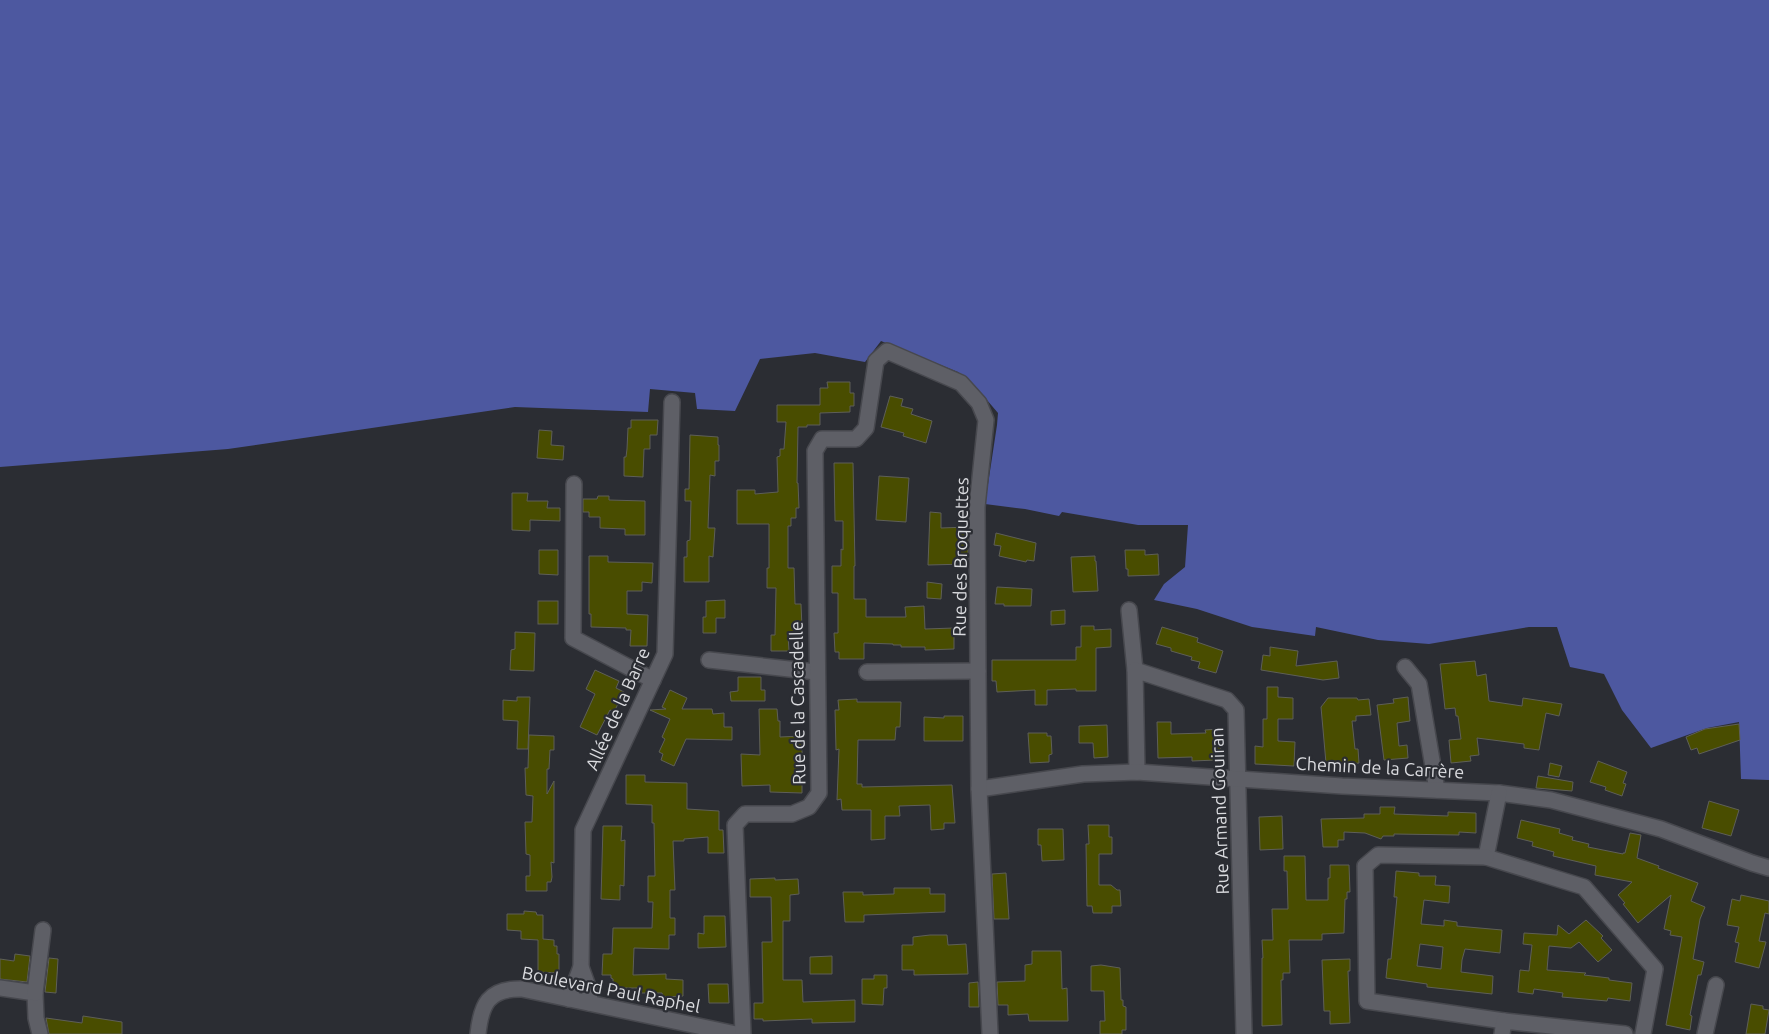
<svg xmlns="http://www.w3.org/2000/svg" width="1769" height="1034" font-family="Ubuntu,sans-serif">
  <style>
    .forest { fill: #4d58a0 }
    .building { fill: #494d00; stroke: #5e5f58; fill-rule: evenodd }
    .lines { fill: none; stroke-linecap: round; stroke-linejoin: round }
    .street-casing { stroke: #47484e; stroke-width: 18 }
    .street { stroke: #5e5f66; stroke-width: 15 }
    .labels { text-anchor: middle; stroke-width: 4.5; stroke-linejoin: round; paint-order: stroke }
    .street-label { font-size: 18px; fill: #dadbdf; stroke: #2b2d33 }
  </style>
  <rect width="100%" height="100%" fill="#2b2d33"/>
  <path class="forest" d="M0 0H1769V780L1741 779 1739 722 1707 728 1651 748 1622 710 1604 674 1570 667 1557 627H1529L1429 644 1378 640 1316 627 1315 636 1252 627 1197 609 1154 600 1164 584 1185 567 1188 525H1138L1062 512 1059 516 1025 509 985 504 997 425 998 413 975 386 958 372 881 341 865 362 815 353 760 359 735 411 697 409 695 393 650 389 648 412 515 407 228 449 0 467Z"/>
  <g class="building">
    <path d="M827 382H850V393H854V406H850V412L820 413V425H807V427H798L797 483H798L799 508H796V518H791V526H788V568H794L795 604H801L802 628H794L795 635H788L789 651H771V635H775L776 588H767V568H769V524H737V490H755V494L778 492 777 457 780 456V449H784L786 422H777V405H820V388H828Z"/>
    <path d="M890 396 903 399 901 406 913 409 911 414 932 421 926 443 903 436 904 433 881 427Z"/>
    <path d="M631 420H658L657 435H650V449H644L643 477 624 476V457H626L627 449 628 428H631Z"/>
    <path d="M539 430 552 431 551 445 564 446 563 460 537 458Z"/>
    <path d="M690 435 718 437V445H719V461H715V476L710 475 708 528H715L713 557 709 556V582H684V557H687V541L690 540 691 501H685V489H689Z"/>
    <path d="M834 463H853L855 566H854V599H866V617H906L905 607 924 606 925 629 954 628V649L925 650V647H901V645H893V644L864 643V659H839V652H835L834 633H838V593H832V566H841V549L843 550V521H835Z"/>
    <path d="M879 476 909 478 906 522 876 520Z"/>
    <path d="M512 493H528L527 501H548L547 508H560V521L530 520V531L512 530Z"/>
    <path d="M598 496H609V500L645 501V535H625V529L600 528V517H589V512H583V499H597Z"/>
    <path d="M930 512 941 513V528L968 527V564L928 565Z"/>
    <path d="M996 533 1036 543 1034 561 1027 560 1026 562 999 556 1001 546 994 545Z"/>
    <path d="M539 550H558V575L539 574Z"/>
    <path d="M1125 550H1145V555L1158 554 1159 575 1128 576V569H1126Z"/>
    <path d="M589 556H608V562L653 563 652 583 642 582V591H627V614L648 615 647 646H630L631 630H626V628L591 627V614H589Z"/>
    <path d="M1095 556V561H1096L1098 591 1073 592 1071 557Z"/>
    <path d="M927 582 942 584 941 599 927 598Z"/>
    <path d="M997 587 1032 589 1031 606H1004V604H995Z"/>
    <path d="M725 600V618H716V633H703V617H706V601Z"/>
    <rect x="538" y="601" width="20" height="23"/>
    <path d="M1065 610V624L1051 625V611Z"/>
    <path d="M1081 626H1094V630L1111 629V647L1096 648V691H1076V689L1047 690V705H1035V690L997 692 996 681H992V660H1076V647H1081Z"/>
    <path d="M1162 627 1198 638 1197 642 1223 651 1216 673 1198 668 1200 662 1191 660 1192 657 1171 651V648L1156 644Z"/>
    <path d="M515 632 535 633 534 671 510 670 511 650 515 649Z"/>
    <path d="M1270 647 1298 651 1296 666 1337 661 1339 678 1323 680 1261 670 1263 655 1270 656Z"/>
    <path d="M1475 661 1477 676 1486 674 1489 701 1522 706 1523 698 1562 704 1559 716 1546 713 1539 750 1524 748V744L1477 738 1479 755 1470 756 1471 761 1451 763 1449 740 1461 739 1458 716H1456L1455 708 1445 709 1440 664Z"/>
    <path d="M595 670 619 681 616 688 624 692 614 712 610 710 597 735 580 727 595 694 586 689Z"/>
    <path d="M738 677H761V690H765V701H731L730 692 738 691Z"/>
    <path d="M1267 687H1278V697L1293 698V719H1278V741L1295 742 1294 766 1255 764V746L1263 747V719H1267Z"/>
    <path d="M670 690 687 698 682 709H712L713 714 724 713V727H732V740L686 739 674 766 661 760 663 754 659 752 665 739 662 737 670 719 650 710 666 709 662 707Z"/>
    <path d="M517 697H530L528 749H517L518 721 503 720V700L517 701Z"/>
    <path d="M1408 697 1410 721 1397 723 1399 746 1407 745 1408 758 1384 760 1377 705 1394 703 1393 699Z"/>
    <path d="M1328 698H1357L1358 700 1369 699 1371 715 1356 716V721H1352L1355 749H1358L1359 763 1340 765V762L1326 763 1321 707Z"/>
    <path d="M857 699V702H901L900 727H896L895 740H858L857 784H862V787L952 785 955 823H944V829L931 830 930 805 899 806 900 816H885V839L871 840V810H842L841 799 837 800 839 749 836 750 835 710H839L838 700Z"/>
    <path d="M759 709H777L778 721H780V737L802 736V793L770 792V785L742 786 741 754 760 755Z"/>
    <path d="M944 716H963V741H924V717L944 718Z"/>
    <path d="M1157 722H1171V734L1206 733 1205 730 1219 729 1221 753H1216L1217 760 1192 761V757L1158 758Z"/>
    <path d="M1739 724 1740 740 1699 754 1697 748 1691 750 1686 737 1705 729Z"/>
    <path d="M1107 725 1108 757 1094 758 1093 743H1079V726Z"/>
    <path d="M1028 733H1047V736H1051L1052 754 1049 755V762L1030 763Z"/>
    <path d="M529 735 554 736V750H550L549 769H547V794L554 781V863L551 862 552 877 551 882H547V891H526V876H530V855L526 854 525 822H532L533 796 526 795 525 768H528Z"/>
    <path d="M1598 761 1627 772 1623 783 1626 784 1622 796 1605 790 1606 787 1590 782Z"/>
    <path d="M1550 763 1562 766 1559 777 1548 775Z"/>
    <path d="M626 775H645V782L687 783V809L719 811V830H723L724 853H708V837L684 839V841H673L675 890H670V918H675V935H669V949L634 948 633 975 666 974V979L683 980V996L663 997 662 993H640V988H613V979L611 978V975H602L603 954H612L613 928H652L653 902H648V876H655L654 823H652V805L626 804Z"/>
    <path d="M1538 776 1573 782 1572 791 1536 788Z"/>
    <path d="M1709 801 1739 810 1731 836 1702 828Z"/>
    <path d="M1380 807H1395L1394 814 1448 816V812L1476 813V833L1459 832V835L1394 834V836H1383L1381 839 1365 833 1344 832V840H1338V847H1323L1321 819 1364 818V814H1380Z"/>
    <path d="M1282 816 1283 849 1260 850 1259 817Z"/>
    <path d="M1521 820 1560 829 1559 833 1573 837 1572 840 1589 844 1588 847 1623 854V853H1625L1630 833 1641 835 1637 858 1659 866 1658 868 1698 883 1691 901 1705 907 1700 919 1693 959 1704 962 1701 975H1698L1690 1015 1692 1016 1690 1030 1666 1025 1682 937 1670 935 1671 931 1664 929 1671 895 1638 923 1623 904 1625 903 1618 895 1632 882 1595 875 1596 866 1553 856 1554 852 1532 846 1533 842 1517 838Z"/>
    <path d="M1088 825H1109V837H1112V854H1099V885H1111L1117 890H1120L1121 906H1112V913H1093L1092 906H1087L1086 844H1089Z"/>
    <path d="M603 826H622L621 841 625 840 624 886 620 885V900L601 899Z"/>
    <path d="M1038 829H1063L1064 860 1042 861 1041 845H1038Z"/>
    <path d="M1284 856H1305L1306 900H1328V878H1330V865H1349L1350 892H1347V899H1345L1344 933 1322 934V940H1289L1290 973H1283V980H1281L1282 1025 1262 1026V958H1263L1262 940H1273L1272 909H1288L1287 871H1284Z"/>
    <path d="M1396 871 1419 873V876H1436L1435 885 1450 886 1449 903 1424 900 1421 924 1444 926V920L1457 922V926L1502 930 1500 953 1465 949 1462 960 1461 972 1493 976 1492 994 1427 987V984L1386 978 1388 959H1391L1397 897H1394ZM1420 944 1443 947 1441 969 1417 966Z"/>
    <path d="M1006 873 1009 919H994L992 874Z"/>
    <path d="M775 878V880L798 879 799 894 790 895V921H783V980H802L803 1002 855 1000V1022L812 1023V1019L763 1021V1019H754V1003H763V998L762 942H772L771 897H750V879Z"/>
    <path d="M894 888H930V894H945V912L864 915V922H845L843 892H863V895L894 894Z"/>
    <path d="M1741 895 1769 901V914L1765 913 1759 941 1766 942 1759 968 1735 962 1739 943 1735 942 1739 927 1727 925 1732 899 1740 901Z"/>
    <path d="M524 911 536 912 537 915H543V939L554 940V946H557V954H559V973L538 972V940L521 939V931L507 930V914H524Z"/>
    <path d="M704 916H725L726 947 698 948V933L704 934Z"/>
    <path d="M1586 920 1603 936 1601 938 1612 950 1598 962 1579 942 1571 948 1549 946 1547 970 1586 973 1584 975 1609 978V980L1632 983 1630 1001 1608 998 1607 1001 1562 997 1563 993 1534 989 1533 994 1518 992 1520 970 1529 971 1532 945 1523 944 1524 933 1557 935 1558 925 1569 934Z"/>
    <path d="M930 935H947L948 945 966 944 968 974 914 975V970H902V945H913V937Z"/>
    <path d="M1032 951H1061L1062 989 1067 988 1068 1021H1029L1028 1014 1008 1015V1005H998L997 982 1025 981V965L1032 964Z"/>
    <path d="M15 954 30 956 27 982 0 979V959L14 961Z"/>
    <path d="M832 956V974H810V957Z"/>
    <path d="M49 958 58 959 56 993 45 992Z"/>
    <path d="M1350 959V971H1348L1350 1023 1330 1024V1011H1324L1322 960Z"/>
    <path d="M1101 965 1120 968 1121 1000H1123V1006L1126 1007V1030H1122V1034H1100V1021H1105L1104 991H1091V966Z"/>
    <path d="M874 975H887V988H884L883 1005 862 1004V979H874Z"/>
    <path d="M978 982 979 1007H969V983Z"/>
    <path d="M708 984H728L729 1003H709Z"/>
    <path d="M1751 1004 1763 1006V1009L1769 1010 1765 1034H1746Z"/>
    <path d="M83 1016 122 1022V1034H49L46 1018 82 1023Z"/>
  </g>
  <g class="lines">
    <defs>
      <g id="street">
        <path d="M574 484 573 638 653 680"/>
        <path d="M1129 610 1135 670"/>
        <path d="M709 660 816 672"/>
        <path d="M1405 667 1419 684 1437 790"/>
        <path d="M867 672 978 671"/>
        <path d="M1137 772 1135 670 1227 700 1236 710 1244 1034"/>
        <path d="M979 789 1083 774 1137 772 1342 786 1499 793 1551 800 1661 829 1752 863 1769 868"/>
        <path d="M1499 793 1486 857 1584 887 1655 969 1643 1034"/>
        <path d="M1486 857 1378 855 1365 866 1367 1001 1504 1021"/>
        <path d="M581 967 583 830 665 654 672 402"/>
        <path d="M0 988 35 993 36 1018 40 1034"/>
        <path d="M35 993 43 930"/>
        <path d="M569 999 581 967 590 992 589 1003"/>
        <path d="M478 1034C481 1005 488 988 522 989L736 1034"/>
        <path d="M743 1034 735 825 745 814H792L809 807 819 793 815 451 822 439H856L866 428 876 361 887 351 961 383 979 403 986 420 977 507 978 671 979 789 990 1034"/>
        <path d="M1502 1034 1504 1021 1625 1034"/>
        <path d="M1705 1034 1716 985"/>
      </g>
    </defs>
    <use href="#street" class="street-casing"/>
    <use href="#street" class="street"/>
  </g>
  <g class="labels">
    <g class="street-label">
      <text transform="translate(961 557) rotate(-89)" y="6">Rue des Broquettes</text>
      <text transform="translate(798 703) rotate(-91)" y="6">Rue de la Cascadelle</text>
      <text transform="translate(618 709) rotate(-66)" y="6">Allée de la Barre</text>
      <text transform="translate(1380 768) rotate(3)" y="6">Chemin de la Carrère</text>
      <text transform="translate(1220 811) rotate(-92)" y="6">Rue Armand Gouiran</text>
      <text transform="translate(611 990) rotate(11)" y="6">Boulevard Paul Raphel</text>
    </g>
  </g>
</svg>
